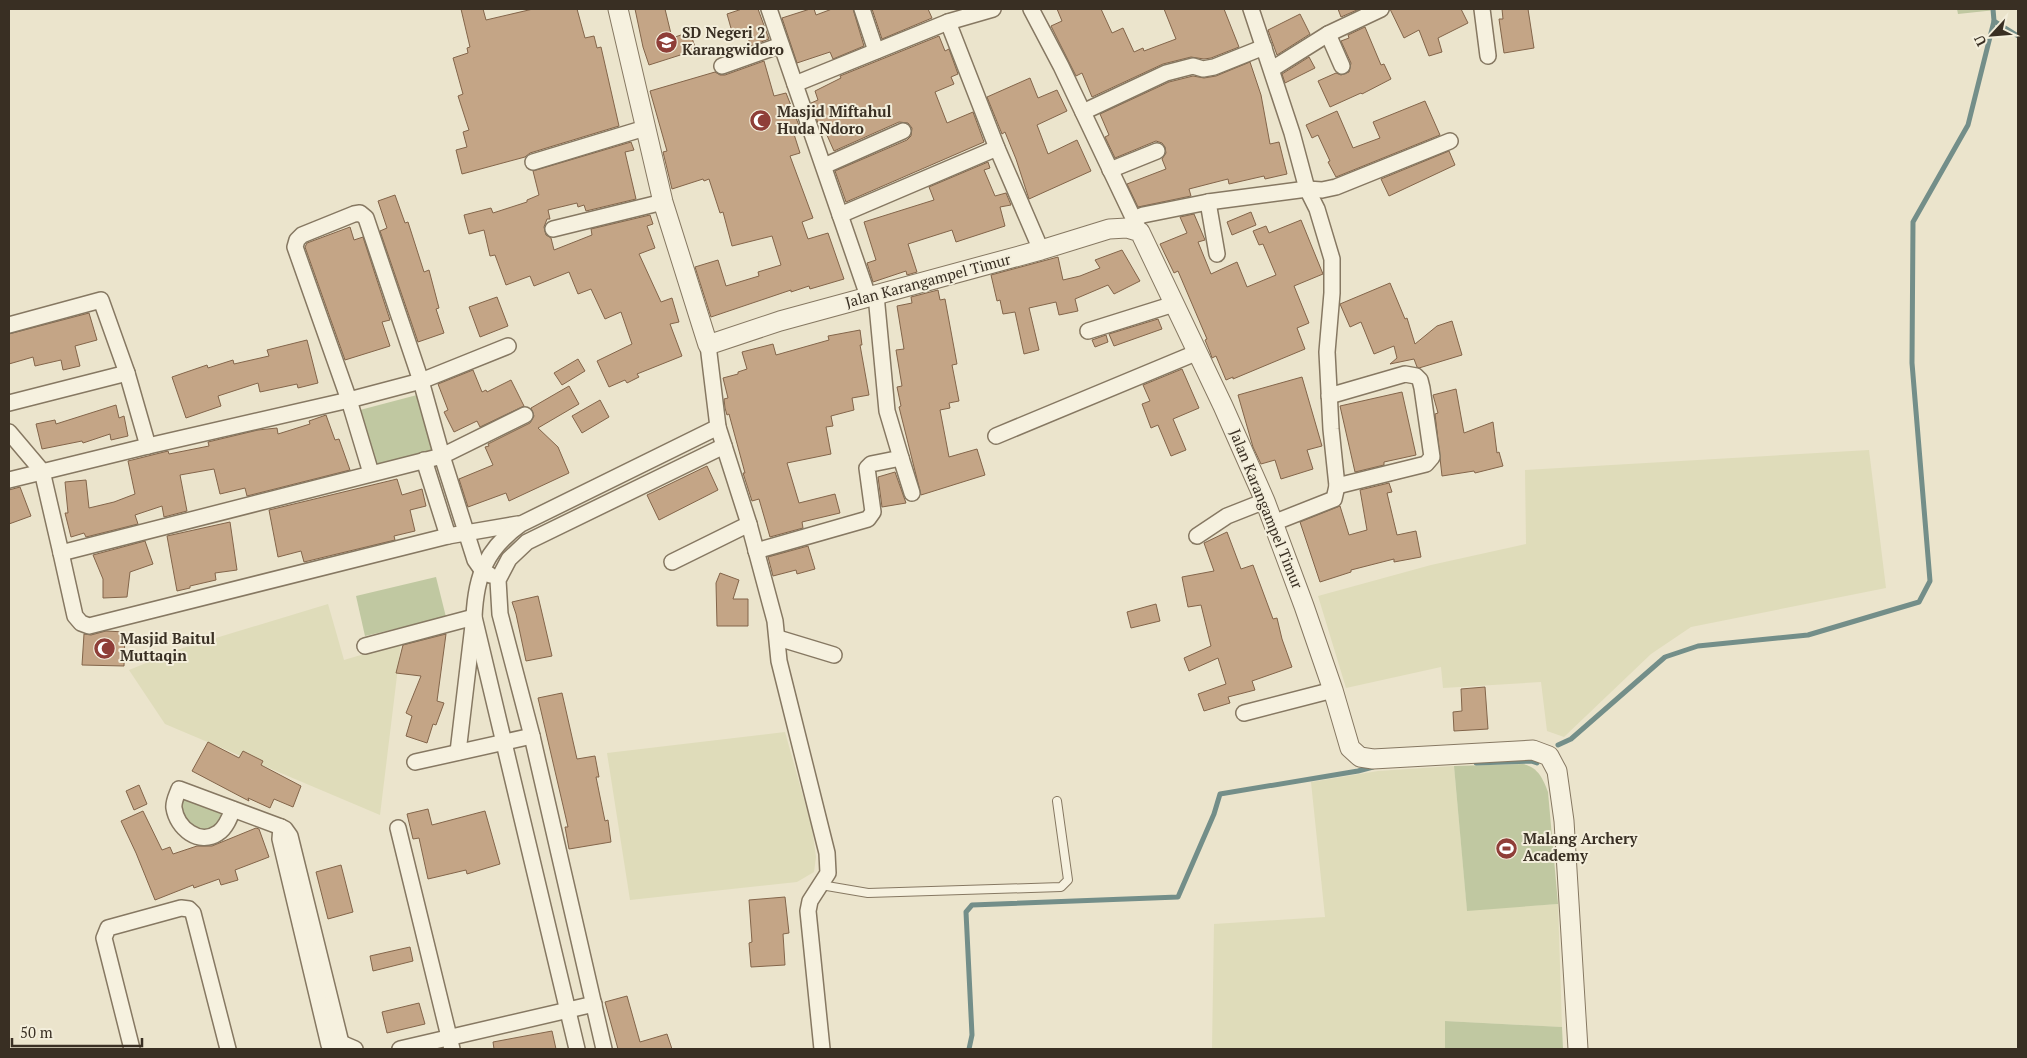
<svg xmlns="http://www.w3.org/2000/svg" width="2027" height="1058" font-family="'PT Serif',serif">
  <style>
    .farmland { fill: #dfdcba }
    .green { fill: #c0c8a1 }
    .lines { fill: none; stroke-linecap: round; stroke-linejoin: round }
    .stream { stroke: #738e89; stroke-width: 5 }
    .building { fill: #c4a586; stroke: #83654a }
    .service-casing { stroke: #867862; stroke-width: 10 }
    .minor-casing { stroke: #867862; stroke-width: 18 }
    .tertiary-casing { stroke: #867862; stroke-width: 21 }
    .service { stroke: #f6f1df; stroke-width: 8 }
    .minor { stroke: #f6f1df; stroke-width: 15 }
    .tertiary { stroke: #f6f1df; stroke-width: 19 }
    .labels { text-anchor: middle; stroke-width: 4; stroke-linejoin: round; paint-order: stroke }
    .poi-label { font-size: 15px; font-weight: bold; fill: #392f23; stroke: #f3eedb; text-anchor: start }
    .street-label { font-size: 15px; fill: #392f23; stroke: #f3eedb }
  </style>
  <rect width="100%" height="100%" fill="#ebe4cc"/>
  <g class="farmland">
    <path d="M1869 450 1886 588 1691 627 1651 654 1564 737 1547 731 1541 682 1443 688 1441 667 1346 688 1318 596 1431 565 1526 544 1525 470Z"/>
    <path d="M328 604 344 660 401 643 380 815 165 724 129 670 183 648Z"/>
    <path d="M785 732 812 828 816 857 814 872 797 882 630 900 607 753Z"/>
    <path d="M1454 766 1467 910 1558 904 1562 1027 1445 1021V1049H1212L1214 924 1325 917 1311 782 1378 771Z"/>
  </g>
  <g class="green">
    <path d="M1957 9H2005L1958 14Z"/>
    <path d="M417 395 433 450 377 464 360 410Z"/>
    <path d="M436 577 446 617 365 636 356 596Z"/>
    <path d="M1523 764C1538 767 1543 779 1548 792L1558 904 1467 911 1454 766Z"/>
    <path d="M183 798 222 812 224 815C219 825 214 829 203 832L188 825 180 807Z"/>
    <path d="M1445 1021 1562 1027 1563 1049H1445Z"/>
  </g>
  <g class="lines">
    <g class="stream">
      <path d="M1993 9 1994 21 2018 36"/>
      <path d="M1558 745 1571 739 1665 657 1698 646 1808 635 1919 602 1930 581 1912 363 1913 222 1968 125 1994 21"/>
      <path d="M1476 763 1531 761 1537 763"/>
      <path d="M969 1049 972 1035 966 912 972 905 1178 897 1214 814 1220 794 1358 771 1373 767"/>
    </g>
  </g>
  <g class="building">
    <path d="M461 9H483L486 20 533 9H577L585 38 594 36 597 48 601 47 619 126 530 153 525 157 462 174 456 150 467 147 463 132 469 130 458 96 463 94 453 58 468 53 467 48 470 47Z"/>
    <path d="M635 9H665L672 38 690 32 696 50 649 65 643 47Z"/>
    <path d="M742 9H758L769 39 751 46 747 35 734 39 727 14Z"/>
    <path d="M810 9H814L816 15 832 9H853L864 46 833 59 830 52 797 63 782 18Z"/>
    <path d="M872 9H928L932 18 882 39Z"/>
    <path d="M1057 9H1101L1112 33 1123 28 1134 52 1143 48 1144 51 1176 39 1164 9H1224L1239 47 1211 58 1204 59 1191 57 1163 64 1092 97 1082 73 1076 76 1051 26 1062 21Z"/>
    <path d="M1338 9H1357V10L1341 17Z"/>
    <path d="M1390 9H1461L1468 23 1438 38 1442 52 1429 56 1419 30 1404 38Z"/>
    <path d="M1502 9H1528L1534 48 1504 53 1499 19H1503Z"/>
    <path d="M1300 14 1310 34 1277 55 1268 30Z"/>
    <path d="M1365 27 1381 65 1384 64 1391 79 1362 94 1361 93 1330 107 1318 81 1336 73 1341 75 1349 72 1351 63 1341 41 1349 38 1348 35Z"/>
    <path d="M939 36 945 51 949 49 958 74 951 77 954 84 935 92 947 123 973 112 984 142 846 202 835 171 907 140 911 136 912 128 908 123 899 122 834 151 822 124 818 123 811 103 818 100 815 91 841 78 840 76Z"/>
    <path d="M1309 57 1315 68 1285 83 1282 74Z"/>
    <path d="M764 61 774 96 786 93 800 128 793 131 800 153 790 156 813 218 802 222 808 239 828 233 844 279 810 289 809 286 791 292V290L711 317 695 267 718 260 726 286 759 276 758 272 781 265 772 236 732 246 723 212 720 213 709 179 704 181 703 179 672 189 663 152 667 151 650 91 715 72 720 75H725Z"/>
    <path d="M1250 62 1261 95 1270 144 1279 142 1287 174 1265 179 1264 176 1229 184 1228 179 1189 189 1191 196 1138 207 1127 184 1166 169 1162 159 1166 153 1165 147 1162 143 1156 141 1115 158 1105 137 1109 135 1100 114 1169 82 1193 76 1204 78 1216 76Z"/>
    <path d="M1030 78 1038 98 1057 90 1067 111 1037 125 1048 154 1077 140 1091 171 1029 199 1016 159 1005 132 1002 134 987 97Z"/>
    <path d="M1425 101 1440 135 1336 177 1328 162 1330 161 1318 135 1312 138 1306 125 1337 111 1353 148 1380 138 1373 122Z"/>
    <path d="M631 142 634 150 625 152 636 199 586 211 584 205 578 207 577 203 548 210 550 219H547L544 227 546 235 551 238 554 250 592 235 591 229 650 215 653 224 647 226 655 248 639 254 661 302 672 298 679 322 670 324 682 356 637 374 639 377 627 383 625 380 609 387 597 361 632 344 621 312 605 319 591 289 578 294 569 272 534 286 530 276 506 285 495 255 490 256 484 230 469 234 464 215 491 208 493 213 527 202V200L539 195 533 171Z"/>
    <path d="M1449 151 1455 165 1389 196 1381 179Z"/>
    <path d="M988 162 990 168 984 170 995 196 1006 193 1011 205 1000 207 1005 226 956 242 952 230 908 244 917 272 907 275 906 271 873 282 867 263 876 260 864 222 934 200 929 187Z"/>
    <path d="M395 195 405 223 408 222 424 272 429 270 439 308 436 309 444 333 418 342 380 231 387 228 378 201Z"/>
    <path d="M1251 212 1256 225 1232 235 1227 222Z"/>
    <path d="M1194 214 1205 240 1198 242 1211 274 1237 262 1247 287 1276 275 1263 244 1259 245 1253 231 1266 226 1269 233 1301 220 1323 274 1294 286 1309 323 1297 328 1305 349 1233 379V377L1226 380 1216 356 1212 358 1210 352 1205 340 1207 339 1178 271 1174 273 1160 244 1187 233 1180 217Z"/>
    <path d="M350 227 354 240 363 237 390 320 382 322 390 346 345 360 305 247 307 243Z"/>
    <path d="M1122 250 1140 281 1114 294 1108 285 1075 299 1078 311 1059 315 1056 302 1029 308 1039 350 1024 354 1015 312 1003 314 1000 300 997 301 991 275 1058 257 1063 280 1080 276 1100 268 1095 260Z"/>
    <path d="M1390 283 1405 319 1407 318 1415 344 1437 326 1452 321 1462 355 1419 368 1417 367 1414 359 1390 364 1397 358 1394 346 1374 354 1361 322 1350 327 1340 304Z"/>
    <path d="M938 290 940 300 945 299 957 364 952 365 959 401 949 403 950 408 940 410 949 457 977 449 985 475 921 495 899 407 901 406 897 387 902 386 896 350 904 349 897 306 912 303 911 297Z"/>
    <path d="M497 297 508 326 480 337 469 307Z"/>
    <path d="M89 313 97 340 75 346 80 366 63 370 61 360 35 366 33 357 9 364V334Z"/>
    <path d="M1158 319 1162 329 1114 346 1109 334Z"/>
    <path d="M860 330 862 345H860L869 395 852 398 854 410 831 416 833 426 826 427 831 454 787 463 799 503 835 494 840 513 802 522 803 528 770 537 759 499 752 501 743 473H745L729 414 727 415 725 408 724 399 728 398 723 378 738 374V372L747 369 742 352 773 344 776 355 829 340 828 336Z"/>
    <path d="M1106 335 1108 342 1095 347 1092 340Z"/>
    <path d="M307 340 318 383 298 388 297 384 260 392 258 383 218 396 221 406 186 418 172 377 207 365 208 368 233 360 234 364 269 356 267 350Z"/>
    <path d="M578 359 585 371 562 385 554 373Z"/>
    <path d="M1182 369 1199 408 1173 419 1186 450 1171 456 1158 425 1151 428 1142 404 1150 401 1143 385Z"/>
    <path d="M473 370 482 392 486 390 487 392 511 380 524 406 480 427 477 421 454 432 444 412 448 410 438 384Z"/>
    <path d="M1302 377 1322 446 1307 450 1313 469 1281 479 1275 460 1261 464 1253 447 1238 395Z"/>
    <path d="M569 386 579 404 538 428 558 447 569 473 509 501 506 493 468 507 459 479 493 465 485 447 489 446 488 444 530 423 534 416 531 408Z"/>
    <path d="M1456 389 1464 433 1493 422 1497 453 1499 452 1503 466 1475 473 1474 471 1442 476 1435 414 1438 413 1433 395Z"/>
    <path d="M1402 392 1416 455 1384 462V465L1355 472 1340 406Z"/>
    <path d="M600 400 609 417 582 433 572 416Z"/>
    <path d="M116 405 119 418 124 416 128 436 111 440 110 434 83 443 82 441 42 449 36 424 55 420 56 424Z"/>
    <path d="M326 415 335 440 339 439 350 470 247 496 245 488 220 494 214 469 180 475 187 511 164 517 162 506 135 515 138 524 86 537 84 533 71 537 65 513H68L65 482 86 480 89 508 114 502 135 494 128 461 168 451 169 454 209 446 208 442 258 430 277 428 278 434 310 424 309 421Z"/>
    <path d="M707 466 718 490 659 520 647 495Z"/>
    <path d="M895 472 906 503 882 507 878 477Z"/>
    <path d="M397 479 402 495 422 489 426 506 410 510 415 531 394 536 395 540 304 562 301 551 278 557 269 510Z"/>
    <path d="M1389 483 1392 492 1387 493 1397 535 1416 531 1421 557 1394 562V559L1351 570V572L1320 582 1300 522 1340 506 1349 535 1367 530 1360 490Z"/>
    <path d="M20 487 31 516 9 524V490Z"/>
    <path d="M230 522 237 570 215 573 216 580 190 586V588L177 591 167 536Z"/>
    <path d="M1227 532 1241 569 1253 565 1273 619 1277 618 1282 639 1292 667 1252 681 1255 690 1228 697 1230 703 1204 711 1198 694 1226 684 1218 658 1189 671 1184 658 1211 646 1201 605 1188 607 1182 577 1214 571 1204 543Z"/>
    <path d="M145 541 153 564 130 572 127 597 103 598V579L93 555Z"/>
    <path d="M808 546 815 569 797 574 796 570 773 576 768 557Z"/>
    <path d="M720 573 739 580 733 599H748V626H717L716 583Z"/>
    <path d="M538 596 552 656 526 661 516 614 512 602Z"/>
    <path d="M1156 604 1160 621 1131 628 1127 612Z"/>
    <path d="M106 631 125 632 124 666 82 665 84 634 91 635Z"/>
    <path d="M446 634 437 701 444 703 436 725 433 724 427 743 406 736 412 716 406 713 421 676 396 673 403 645Z"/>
    <path d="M1485 687 1488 729 1454 731 1453 712 1462 711 1461 689Z"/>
    <path d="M562 693 577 759 595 756 599 777H596L605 821 608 820 611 842 569 849 565 827H568L538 698Z"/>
    <path d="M208 742 239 758 243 751 263 761 261 765 301 786 293 807 274 799 270 808 248 798 249 801 192 771Z"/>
    <path d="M139 785 147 804 134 810 126 791Z"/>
    <path d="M428 809 432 825 485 811 500 864 467 874 466 870 428 879 419 838 413 839 407 814Z"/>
    <path d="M143 811 162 850 170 847 173 854 197 846H212L256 828 259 829 269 857 235 870 238 880 221 885 219 879 194 888 193 885 155 900 136 853 121 821Z"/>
    <path d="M341 865 353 912 328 919 316 872Z"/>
    <path d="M785 897 789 933 783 934 785 965 751 967 749 943 752 942 749 900Z"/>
    <path d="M410 947 413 961 373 971 370 956Z"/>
    <path d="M627 996 640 1042 667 1034 672 1049H618L605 1002Z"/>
    <path d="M419 1003 425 1024 387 1033 382 1012Z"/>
    <path d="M552 1031 556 1049H494L493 1042Z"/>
  </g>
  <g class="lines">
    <defs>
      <path id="service" d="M821 885 868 893 1061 887 1068 880 1057 801"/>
      <g id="minor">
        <path d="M769 9 868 296"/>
        <path d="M862 9 876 51"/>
        <path d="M1031 9 1061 66 1138 228"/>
        <path d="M1251 9 1292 133 1307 189 1317 209 1332 259V293L1327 352 1331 429 1337 486 1334 499 1273 523"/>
        <path d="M1482 9 1488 56"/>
        <path d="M948 22 997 148 1041 250"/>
        <path d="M1328 34 1342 66"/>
        <path d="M722 66 781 45"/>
        <path d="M1272 69 1328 34 1381 9"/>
        <path d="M795 84 948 22 993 9"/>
        <path d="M1083 112 1166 73 1193 66 1203 69 1214 67 1264 47"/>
        <path d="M533 162 645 128"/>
        <path d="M824 166 903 131"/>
        <path d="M1110 170 1157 151"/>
        <path d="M1208 202 1217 254"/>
        <path d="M840 215 997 148"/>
        <path d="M1134 219 1143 215 1208 202 1307 189 1322 190 1336 187 1450 141"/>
        <path d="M553 229 663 202"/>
        <path d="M9 325 101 300 127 373 148 446"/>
        <path d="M1088 331 1174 304"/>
        <path d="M708 345 718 427 749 524 775 621 779 661 827 853 828 873 810 901 808 911 822 1049"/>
        <path d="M1329 396 1405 374 1416 376 1420 380 1422 388 1432 457 1426 464 1337 486"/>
        <path d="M9 403 127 373"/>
        <path d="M9 432 42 471 61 553 442 456 525 415"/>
        <path d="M996 436 1198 352"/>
        <path d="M901 458 912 493"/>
        <path d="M424 460 448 536"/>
        <path d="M371 473 349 400 295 247 297 240 302 235 354 214 360 213 366 218 421 381 442 456 475 560 482 570 490 575"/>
        <path d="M9 480 148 446 349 400 421 381 508 346"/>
        <path d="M1197 536 1227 516 1265 501"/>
        <path d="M756 551 868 519 873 512 867 468 871 464 901 458 887 411 876 295"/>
        <path d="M61 553 75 616 81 623 89 626 448 536 518 524"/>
        <path d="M672 562 749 524"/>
        <path d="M778 638 834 655"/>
        <path d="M365 646 474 617 458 752"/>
        <path d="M1244 713 1333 690"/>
        <path d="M415 762 532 736"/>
        <path d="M233 809C230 817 226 828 218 833 199 846 177 828 174 808 173 802 177 795 179 789L281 827 285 829 290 836 341 1043"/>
        <path d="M281 827 280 839 329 1045"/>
        <path d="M398 828 452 1049"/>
        <path d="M331 1045 341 1043 355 1049"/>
        <path d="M132 1049 104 938 108 928 181 908 189 909 193 913 228 1049"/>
        <path d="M400 1049 594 1004"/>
        <path d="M577 1049 474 617C476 575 486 549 521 524L718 427"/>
        <path d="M604 1049 532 736 500 614 498 580 509 559 527 542 724 446"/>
      </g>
      <path id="tertiary" d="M618 9 663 202 708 345 780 321 1041 250 1109 229 1127 228 1140 232 1223 406 1265 501 1304 606 1333 690 1350 748 1360 757 1373 759 1533 750 1549 756 1557 771 1564 821 1578 1049"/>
    </defs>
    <use href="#service" class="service-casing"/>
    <use href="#minor" class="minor-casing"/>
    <use href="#tertiary" class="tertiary-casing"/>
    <use href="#service" class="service"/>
    <use href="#minor" class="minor"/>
    <use href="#tertiary" class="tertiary"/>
  </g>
  <defs>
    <symbol id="school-disc" viewBox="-11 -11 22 22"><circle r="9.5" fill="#8f3e38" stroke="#f3eedb"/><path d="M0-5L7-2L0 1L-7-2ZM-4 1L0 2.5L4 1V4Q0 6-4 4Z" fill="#fff"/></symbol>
    <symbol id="mosque-disc" viewBox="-11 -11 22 22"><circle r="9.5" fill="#8f3e38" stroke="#f3eedb"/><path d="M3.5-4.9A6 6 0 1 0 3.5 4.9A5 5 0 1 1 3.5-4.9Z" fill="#fff"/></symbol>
    <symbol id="stadium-disc" viewBox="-11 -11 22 22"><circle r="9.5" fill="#8f3e38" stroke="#f3eedb"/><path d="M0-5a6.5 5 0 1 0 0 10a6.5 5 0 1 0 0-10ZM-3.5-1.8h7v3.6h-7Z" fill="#fff"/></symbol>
  </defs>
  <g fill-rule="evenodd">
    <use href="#school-disc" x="654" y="30" width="25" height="25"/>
    <use href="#mosque-disc" x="748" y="108" width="25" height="25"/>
    <use href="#mosque-disc" x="92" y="636" width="25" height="25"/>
    <use href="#stadium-disc" x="1494" y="836" width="25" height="25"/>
  </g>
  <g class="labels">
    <g class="poi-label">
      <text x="682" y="38">SD Negeri 2<tspan x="682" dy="17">Karangwidoro</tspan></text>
      <text x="777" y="117">Masjid Miftahul<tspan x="777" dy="17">Huda Ndoro</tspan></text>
      <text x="120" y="644">Masjid Baitul<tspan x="120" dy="17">Muttaqin</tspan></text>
      <text x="1523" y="844">Malang Archery<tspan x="1523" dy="17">Academy</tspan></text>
    </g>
    <g class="street-label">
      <text transform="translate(928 281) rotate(-15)" y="5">Jalan Karangampel Timur</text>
      <text transform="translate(1266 509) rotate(68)" y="5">Jalan Karangampel Timur</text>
    </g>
  </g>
  <rect width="2027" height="1058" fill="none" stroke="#392f23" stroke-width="20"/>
  <g transform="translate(1992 35) rotate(244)" stroke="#f3eedb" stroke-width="4" paint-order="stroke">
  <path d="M0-4L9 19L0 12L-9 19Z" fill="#392f23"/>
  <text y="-8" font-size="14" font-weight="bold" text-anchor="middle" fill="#392f23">U</text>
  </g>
  <path d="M12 1038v8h130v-8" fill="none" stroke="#392f23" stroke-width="2.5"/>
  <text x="20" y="1038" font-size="15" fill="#392f23" stroke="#f3eedb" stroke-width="4" paint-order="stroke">50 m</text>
</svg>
